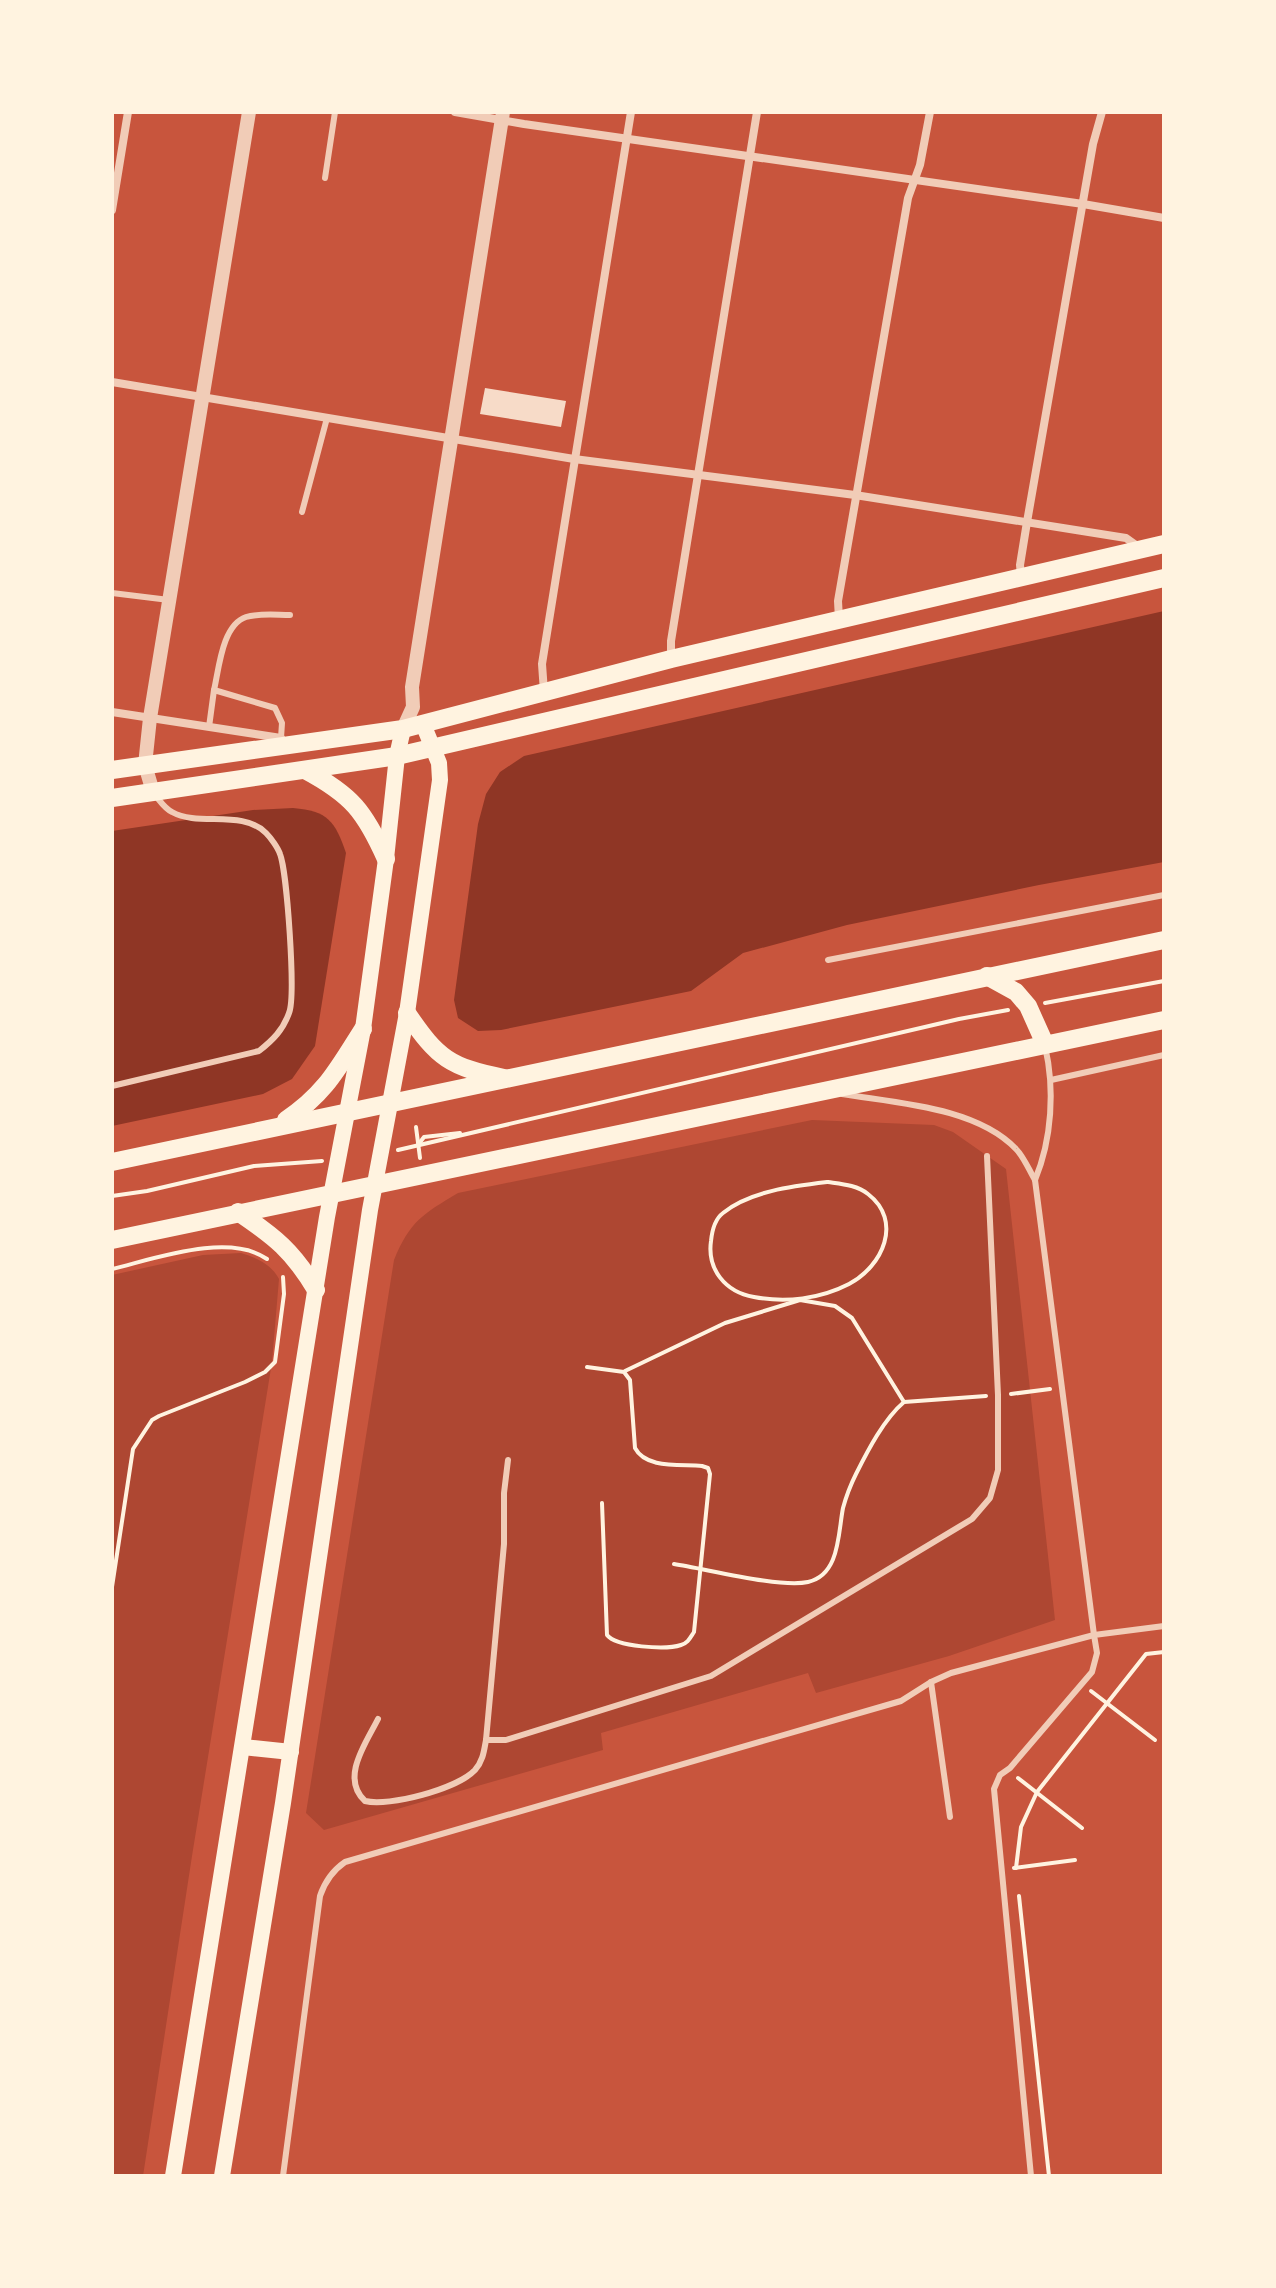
<svg xmlns="http://www.w3.org/2000/svg" width="1276" height="2288" font-family="Arial,sans-serif">
  <style>
    .green { fill: #ae4732 }
    .water { fill: #8f3625 }
    .building { fill: #f7dbc8 }
    .lines { fill: none; stroke-linecap: round; stroke-linejoin: round }
    .path { stroke: #fff3e0; stroke-width: 4 }
    .service { stroke: #f1ccb7; stroke-width: 6 }
    .minor { stroke: #f1ccb7; stroke-width: 8 }
    .tertiary { stroke: #f1ccb7; stroke-width: 14 }
    .secondary { stroke: #fff3e0; stroke-width: 16 }
    .primary { stroke: #fff3e0; stroke-width: 18 }
  </style>
  <rect width="100%" height="100%" fill="#c8553d"/>
  <g class="green">
    <path d="M812 1120 934 1125 953 1132 1006 1169 1055 1620 949 1656 816 1693 808 1673 601 1733 603 1750 324 1830 306 1813 394 1260C410 1221 423 1214 458 1193Z"/>
    <path d="M241 1253C257 1258 271 1264 279 1279L272 1362 192 1856 143 2176H112V1275L203 1255Z"/>
  </g>
  <g class="water">
    <path d="M1164 611V862L1039 885 847 925 743 953 691 991 501 1030 478 1031 458 1018 454 1000 478 824 486 794 500 772 524 756Z"/>
    <path d="M293 808C328 811 335 821 346 853L315 1046 292 1079 263 1094 112 1126V831L253 810Z"/>
  </g>
  <path class="building" d="M485 388 566 401 561 427 480 414Z"/>
  <g class="lines">
    <g class="path">
      <path d="M1045 1003 1164 981"/>
      <path d="M416 1127 420 1158"/>
      <path d="M418 1145 424 1137 460 1133"/>
      <path d="M398 1150 959 1019 1008 1010"/>
      <path d="M828 1182C842 1184 857 1185 868 1194 903 1221 883 1266 849 1284 820 1299 786 1303 754 1297 725 1292 707 1269 711 1241 712 1231 715 1219 723 1213 750 1191 794 1186 828 1182Z"/>
      <path d="M112 1196 147 1191 254 1166 322 1161"/>
      <path d="M112 1269C154 1259 229 1232 267 1259"/>
      <path d="M587 1367 624 1372 630 1380 635 1448C646 1469 680 1464 702 1466L708 1468 710 1474 694 1632C690 1638 688 1643 681 1645 666 1650 616 1647 607 1635L602 1503"/>
      <path d="M625 1371 725 1323 800 1300 835 1306 852 1318 904 1402 986 1396"/>
      <path d="M1011 1394 1050 1389"/>
      <path d="M674 1564C707 1569 779 1588 808 1582 840 1575 838 1533 843 1508 846 1497 851 1484 856 1474 868 1450 884 1419 904 1402"/>
      <path d="M112 1587 133 1449 152 1420 159 1416 245 1382 265 1372 275 1362 284 1294 283 1277"/>
      <path d="M1091 1691 1155 1740"/>
      <path d="M1018 1778 1082 1828"/>
      <path d="M1014 1868 1075 1860"/>
      <path d="M1016 1868 1021 1827 1037 1792 1146 1654 1164 1652"/>
      <path d="M1019 1896 1049 2176"/>
    </g>
    <g class="service">
      <path d="M325 178 335 112"/>
      <path d="M302 512 327 418"/>
      <path d="M112 593 169 600"/>
      <path d="M214 690C219 669 222 625 246 617 259 613 276 615 290 615"/>
      <path d="M209 727 214 690 275 708 282 723 281 738"/>
      <path d="M828 960 1164 895"/>
      <path d="M1051 1080 1164 1055"/>
      <path d="M112 1086 259 1051C273 1040 283 1030 289 1013 296 996 287 872 280 854 278 848 271 838 266 833 242 809 199 827 172 812 165 809 160 801 155 795"/>
      <path d="M1035 1180C1052 1139 1055 1089 1045 1046"/>
      <path d="M931 1682 950 1817"/>
      <path d="M378 1719C366 1743 340 1778 365 1801 389 1807 457 1789 475 1770 483 1761 484 1751 486 1740L504 1544V1493L508 1460"/>
      <path d="M486 1740H506L711 1676 972 1519 990 1498 998 1470V1395L987 1156"/>
      <path d="M283 2176 320 1896C325 1881 332 1871 345 1862L901 1701 931 1682 951 1673 1094 1635 1035 1180C1029 1170 1024 1157 1016 1149 976 1107 896 1103 842 1094"/>
      <path d="M1031 2176 994 1789 1000 1775 1010 1768 1092 1672 1097 1653 1094 1635 1164 1626"/>
    </g>
    <g class="minor">
      <path d="M455 112 524 124 1083 204 1164 218"/>
      <path d="M112 210 128 112"/>
      <path d="M112 382 574 459 855 495 1126 538 1140 548"/>
      <path d="M1021 576 1020 565 1027 522 1093 144 1102 112"/>
      <path d="M839 619 838 601 908 198 920 165 930 112"/>
      <path d="M671 659V641L757 112"/>
      <path d="M544 692 542 664 631 112"/>
      <path d="M112 712 281 738 285 745"/>
    </g>
    <g class="tertiary">
      <path d="M403 729 413 707 412 687 503 112"/>
      <path d="M153 792 145 765 150 718 249 112"/>
    </g>
    <g class="secondary">
      <path d="M243 1747 291 1752"/>
      <path d="M173 2176 327 1217 363 1029 386 859 397 756 403 729"/>
      <path d="M222 2176 283 1803 370 1210 407 1013 440 780 439 763 423 724"/>
    </g>
    <g class="primary">
      <path d="M112 770 403 729 671 659 1164 544"/>
      <path d="M305 770C352 795 365 812 386 859"/>
      <path d="M112 798 397 756 1164 578"/>
      <path d="M987 976 1016 992 1028 1006 1045 1044"/>
      <path d="M407 1013C438 1059 450 1067 504 1078"/>
      <path d="M286 1120C326 1093 338 1068 363 1029"/>
      <path d="M112 1162 1164 940"/>
      <path d="M238 1212C275 1237 293 1251 316 1290"/>
      <path d="M112 1240 1164 1020"/>
    </g>
  </g>
  <rect width="1276" height="2288" fill="none" stroke="#fff3e0" stroke-width="228"/>
</svg>
